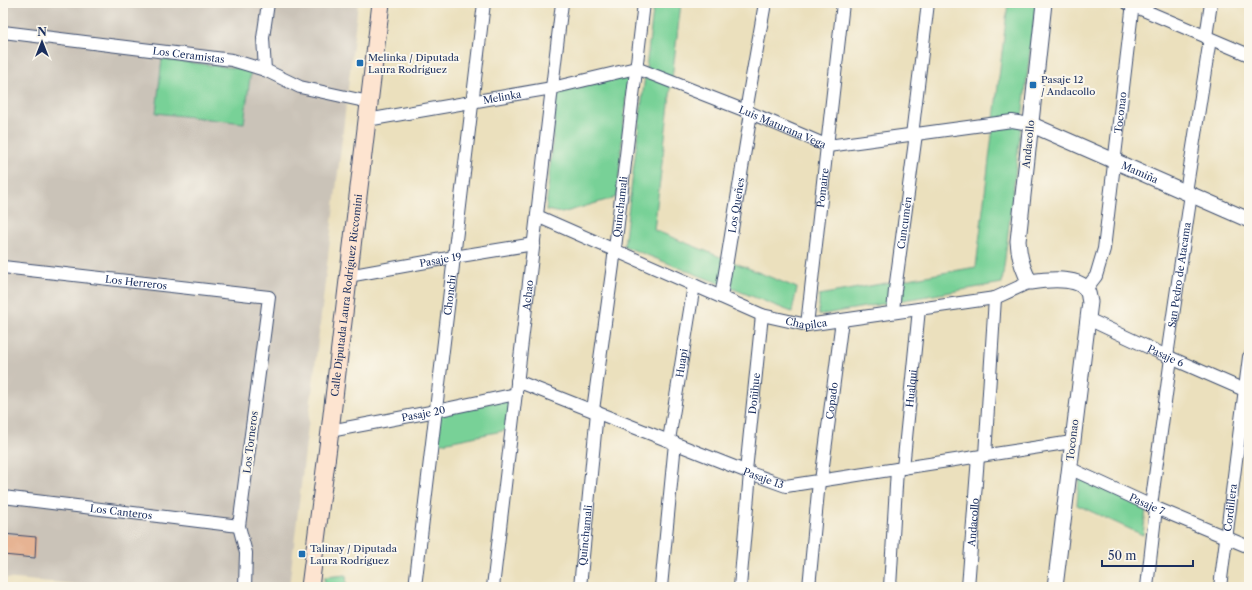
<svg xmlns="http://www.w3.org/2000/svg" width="1252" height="590" font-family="'Libre Caslon Text',serif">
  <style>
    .industrial { fill: #cac3b8 }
    .green { fill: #78d197; stroke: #4a807a }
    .building { fill: #e6b393 }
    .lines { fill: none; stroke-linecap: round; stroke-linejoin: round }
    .minor-casing { stroke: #3a4a6c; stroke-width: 14 }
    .tertiary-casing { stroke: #3a4a6c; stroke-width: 17 }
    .secondary-casing { stroke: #3a4a6c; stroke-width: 19 }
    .minor { stroke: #fff; stroke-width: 12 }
    .tertiary { stroke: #fff; stroke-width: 15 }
    .secondary { stroke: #fde4d0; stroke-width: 17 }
    .poi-dot { fill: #1f6fb2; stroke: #fbf7ec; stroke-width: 1.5 }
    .labels { text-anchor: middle; stroke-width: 4; stroke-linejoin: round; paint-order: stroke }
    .street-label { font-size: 10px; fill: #1b2f5e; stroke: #fbf7ec }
    .poi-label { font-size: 10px; fill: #1b2f5e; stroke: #fbf7ec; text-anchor: start }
  </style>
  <rect width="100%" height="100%" fill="#fbf7ec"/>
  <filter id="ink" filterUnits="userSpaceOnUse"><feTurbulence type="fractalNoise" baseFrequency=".025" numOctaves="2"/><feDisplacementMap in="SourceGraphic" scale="8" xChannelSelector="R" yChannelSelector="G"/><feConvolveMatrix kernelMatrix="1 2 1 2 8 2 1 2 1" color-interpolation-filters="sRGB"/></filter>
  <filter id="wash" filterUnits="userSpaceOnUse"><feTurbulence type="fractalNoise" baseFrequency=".012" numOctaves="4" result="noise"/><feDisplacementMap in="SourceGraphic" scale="16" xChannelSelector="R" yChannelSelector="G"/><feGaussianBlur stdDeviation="0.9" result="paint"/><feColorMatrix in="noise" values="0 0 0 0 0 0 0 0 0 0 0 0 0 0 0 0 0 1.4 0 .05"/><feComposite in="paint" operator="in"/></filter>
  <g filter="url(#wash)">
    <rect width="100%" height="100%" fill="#ebe0bd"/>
    <path class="industrial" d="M3 3H358L289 587H111L3 578Z"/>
    <g class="green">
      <path d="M654 3H681L654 230 797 288 792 312 624 246Z"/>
      <path d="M1008 3H1036L1002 283 819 315V295L976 267Z"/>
      <path d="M162 59 251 70 244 123 156 113Z"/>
      <path d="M628 76 617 197 562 213 546 210 557 92Z"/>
      <path d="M511 398 507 430 438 444 440 414Z"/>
      <path d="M1079 477 1146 509 1143 535 1077 505Z"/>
      <path d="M346 575 347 587H324L325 577Z"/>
    </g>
    <g id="blocks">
      <path class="building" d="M3 534 36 537 35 558 3 555Z"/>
    </g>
  </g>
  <g filter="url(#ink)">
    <use href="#blocks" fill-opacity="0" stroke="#3a4a6c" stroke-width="1"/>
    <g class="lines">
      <defs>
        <g id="minor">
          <path d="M1127 3 1249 55"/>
          <path id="s1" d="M3 32 232 60 265 70 300 87 369 102"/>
          <path d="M1206 37 1211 3"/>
          <path d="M265 70 263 38 268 3"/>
          <path d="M746 111 765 3"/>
          <path id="s2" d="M367 120 552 88 636 68 746 111 828 146 1012 121 1030 124"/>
          <path d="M912 135 928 3"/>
          <path d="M1186 192 1210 39"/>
          <path id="s3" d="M537 216 762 315 807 325 995 298 1030 282"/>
          <path id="s4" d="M3 267 269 297 239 526 246 553 245 587"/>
          <path id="s5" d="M348 276 454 257 534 244"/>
          <path id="s6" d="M1086 289 1096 276 1104 249 1133 3"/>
          <path id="s7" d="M721 297 751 113"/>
          <path id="s8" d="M893 312 895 290 916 134"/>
          <path id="s9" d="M1088 319 1171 358 1249 392"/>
          <path id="s10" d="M807 325 843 3"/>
          <path id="s11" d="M1167 356 1191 194"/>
          <path id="s12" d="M517 381 750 473 786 486 1072 442"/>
          <path id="s13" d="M593 410 613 265 644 3"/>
          <path id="s14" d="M330 431 436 411 516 394"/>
          <path id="s15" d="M669 440 694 285"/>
          <path d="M985 455 995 298"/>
          <path id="s16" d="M903 468 919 309"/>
          <path id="s17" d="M1069 468 1156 508 1249 547"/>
          <path id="s18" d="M746 471 762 315"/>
          <path id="s19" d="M821 481 842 320"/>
          <path id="s20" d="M3 497 239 526"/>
          <path d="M1151 506 1171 358"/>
          <path id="s21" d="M415 587 484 3"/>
          <path id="s22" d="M493 587 562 3"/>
          <path id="s23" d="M580 587 597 412"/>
          <path d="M661 587 675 443"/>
          <path d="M740 587 750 473"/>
          <path d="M809 587 819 481"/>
          <path d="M890 587 897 469"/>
          <path id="s24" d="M968 587 978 457"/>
          <path d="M1147 587 1156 508"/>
          <path id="s25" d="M1220 587 1249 357"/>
        </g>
        <g id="tertiary">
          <path d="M1044 3 1018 241C1019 256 1022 269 1030 282 1044 280 1082 275 1088 293 1089 295 1089 299 1090 302L1055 587"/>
          <path id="s26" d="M1030 124 1249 220"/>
        </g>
        <g id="secondary">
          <path id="s27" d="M310 587 330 431 381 3"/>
        </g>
      </defs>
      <use href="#minor" class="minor-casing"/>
      <use href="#tertiary" class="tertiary-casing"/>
      <use href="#secondary" class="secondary-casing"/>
      <use href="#minor" class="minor"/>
      <use href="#tertiary" class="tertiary"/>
      <use href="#secondary" class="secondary"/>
    </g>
  </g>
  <g class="poi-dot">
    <rect x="356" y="59" width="8" height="8" rx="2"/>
    <rect x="1029" y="81" width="8" height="8" rx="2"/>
    <rect x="298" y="550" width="8" height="8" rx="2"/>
  </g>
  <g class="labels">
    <g class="street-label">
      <text dy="4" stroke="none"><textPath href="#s1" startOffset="187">Los Ceramistas</textPath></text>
      <text dy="4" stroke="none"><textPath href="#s2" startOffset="137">Melinka</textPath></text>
      <text dy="4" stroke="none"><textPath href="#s6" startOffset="182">Toconao</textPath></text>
      <text dy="4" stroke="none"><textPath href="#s2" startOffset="432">Luis Maturana Vega</textPath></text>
      <text transform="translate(1028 144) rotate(-84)" y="4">Andacollo</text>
      <text dy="4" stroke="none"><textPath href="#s26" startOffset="120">Mamiña</textPath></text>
      <text dy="4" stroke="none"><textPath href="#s10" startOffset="138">Pomaire</textPath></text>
      <text dy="4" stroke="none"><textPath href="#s7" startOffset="93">Los Queñes</textPath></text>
      <text dy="4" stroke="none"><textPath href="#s13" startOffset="205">Quinchamali</textPath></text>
      <text dy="4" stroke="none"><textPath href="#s8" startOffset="90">Cuncumén</textPath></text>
      <text dy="4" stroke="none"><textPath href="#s5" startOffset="94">Pasaje 19</textPath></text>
      <text dy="4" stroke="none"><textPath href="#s11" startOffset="82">San Pedro de Atacama</textPath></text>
      <text dy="4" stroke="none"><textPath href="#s4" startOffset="134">Los Herreros</textPath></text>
      <text dy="4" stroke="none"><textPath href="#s27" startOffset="294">Calle Diputada Laura Rodríguez Riccomini</textPath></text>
      <text dy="4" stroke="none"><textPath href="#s21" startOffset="294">Chonchi</textPath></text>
      <text dy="4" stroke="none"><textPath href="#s22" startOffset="294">Achao</textPath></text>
      <text dy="4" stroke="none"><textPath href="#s3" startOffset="291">Chapilca</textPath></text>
      <text dy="4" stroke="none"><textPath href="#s9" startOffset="86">Pasaje 6</textPath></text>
      <text dy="4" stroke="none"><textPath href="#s15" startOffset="78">Huapi</textPath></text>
      <text dy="4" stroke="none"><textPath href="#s16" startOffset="80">Hualqui</textPath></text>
      <text dy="4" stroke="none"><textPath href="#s18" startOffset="78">Doñihue</textPath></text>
      <text dy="4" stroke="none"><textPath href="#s19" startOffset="81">Copado</textPath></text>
      <text dy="4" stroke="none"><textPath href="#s14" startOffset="95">Pasaje 20</textPath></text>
      <text transform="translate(1072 440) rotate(-83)" y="4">Toconao</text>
      <text transform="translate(250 442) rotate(-83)" y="4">Los Torneros</text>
      <text dy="4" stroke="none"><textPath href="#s12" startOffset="265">Pasaje 13</textPath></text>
      <text dy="4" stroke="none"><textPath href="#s17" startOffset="86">Pasaje 7</textPath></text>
      <text dy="4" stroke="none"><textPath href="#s25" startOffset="80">Cordillera</textPath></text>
      <text dy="4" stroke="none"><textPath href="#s20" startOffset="119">Los Canteros</textPath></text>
      <text dy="4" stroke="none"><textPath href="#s24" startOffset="65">Andacollo</textPath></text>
      <text dy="4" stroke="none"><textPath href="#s23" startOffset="52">Quinchamali</textPath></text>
    </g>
    <g class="poi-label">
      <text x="368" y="61">Melinka / Diputada<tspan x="368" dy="12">Laura Rodríguez</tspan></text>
      <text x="1041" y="83">Pasaje 12<tspan x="1041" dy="12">/ Andacollo</tspan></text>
      <text x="310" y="552">Talinay / Diputada<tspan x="310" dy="12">Laura Rodríguez</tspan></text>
    </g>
  </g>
  <rect width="1252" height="590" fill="none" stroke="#fbf7ec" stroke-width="16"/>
  <g transform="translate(42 42)" stroke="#fbf7ec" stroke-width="3" paint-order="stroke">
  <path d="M0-3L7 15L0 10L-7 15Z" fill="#1b2f5e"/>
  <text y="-6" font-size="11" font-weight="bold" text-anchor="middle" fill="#1b2f5e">N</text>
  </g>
  <path d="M1102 560v6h91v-6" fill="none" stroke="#1b2f5e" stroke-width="2"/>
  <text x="1108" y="560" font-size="12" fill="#1b2f5e" stroke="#fbf7ec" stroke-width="3" paint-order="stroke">50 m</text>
</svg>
